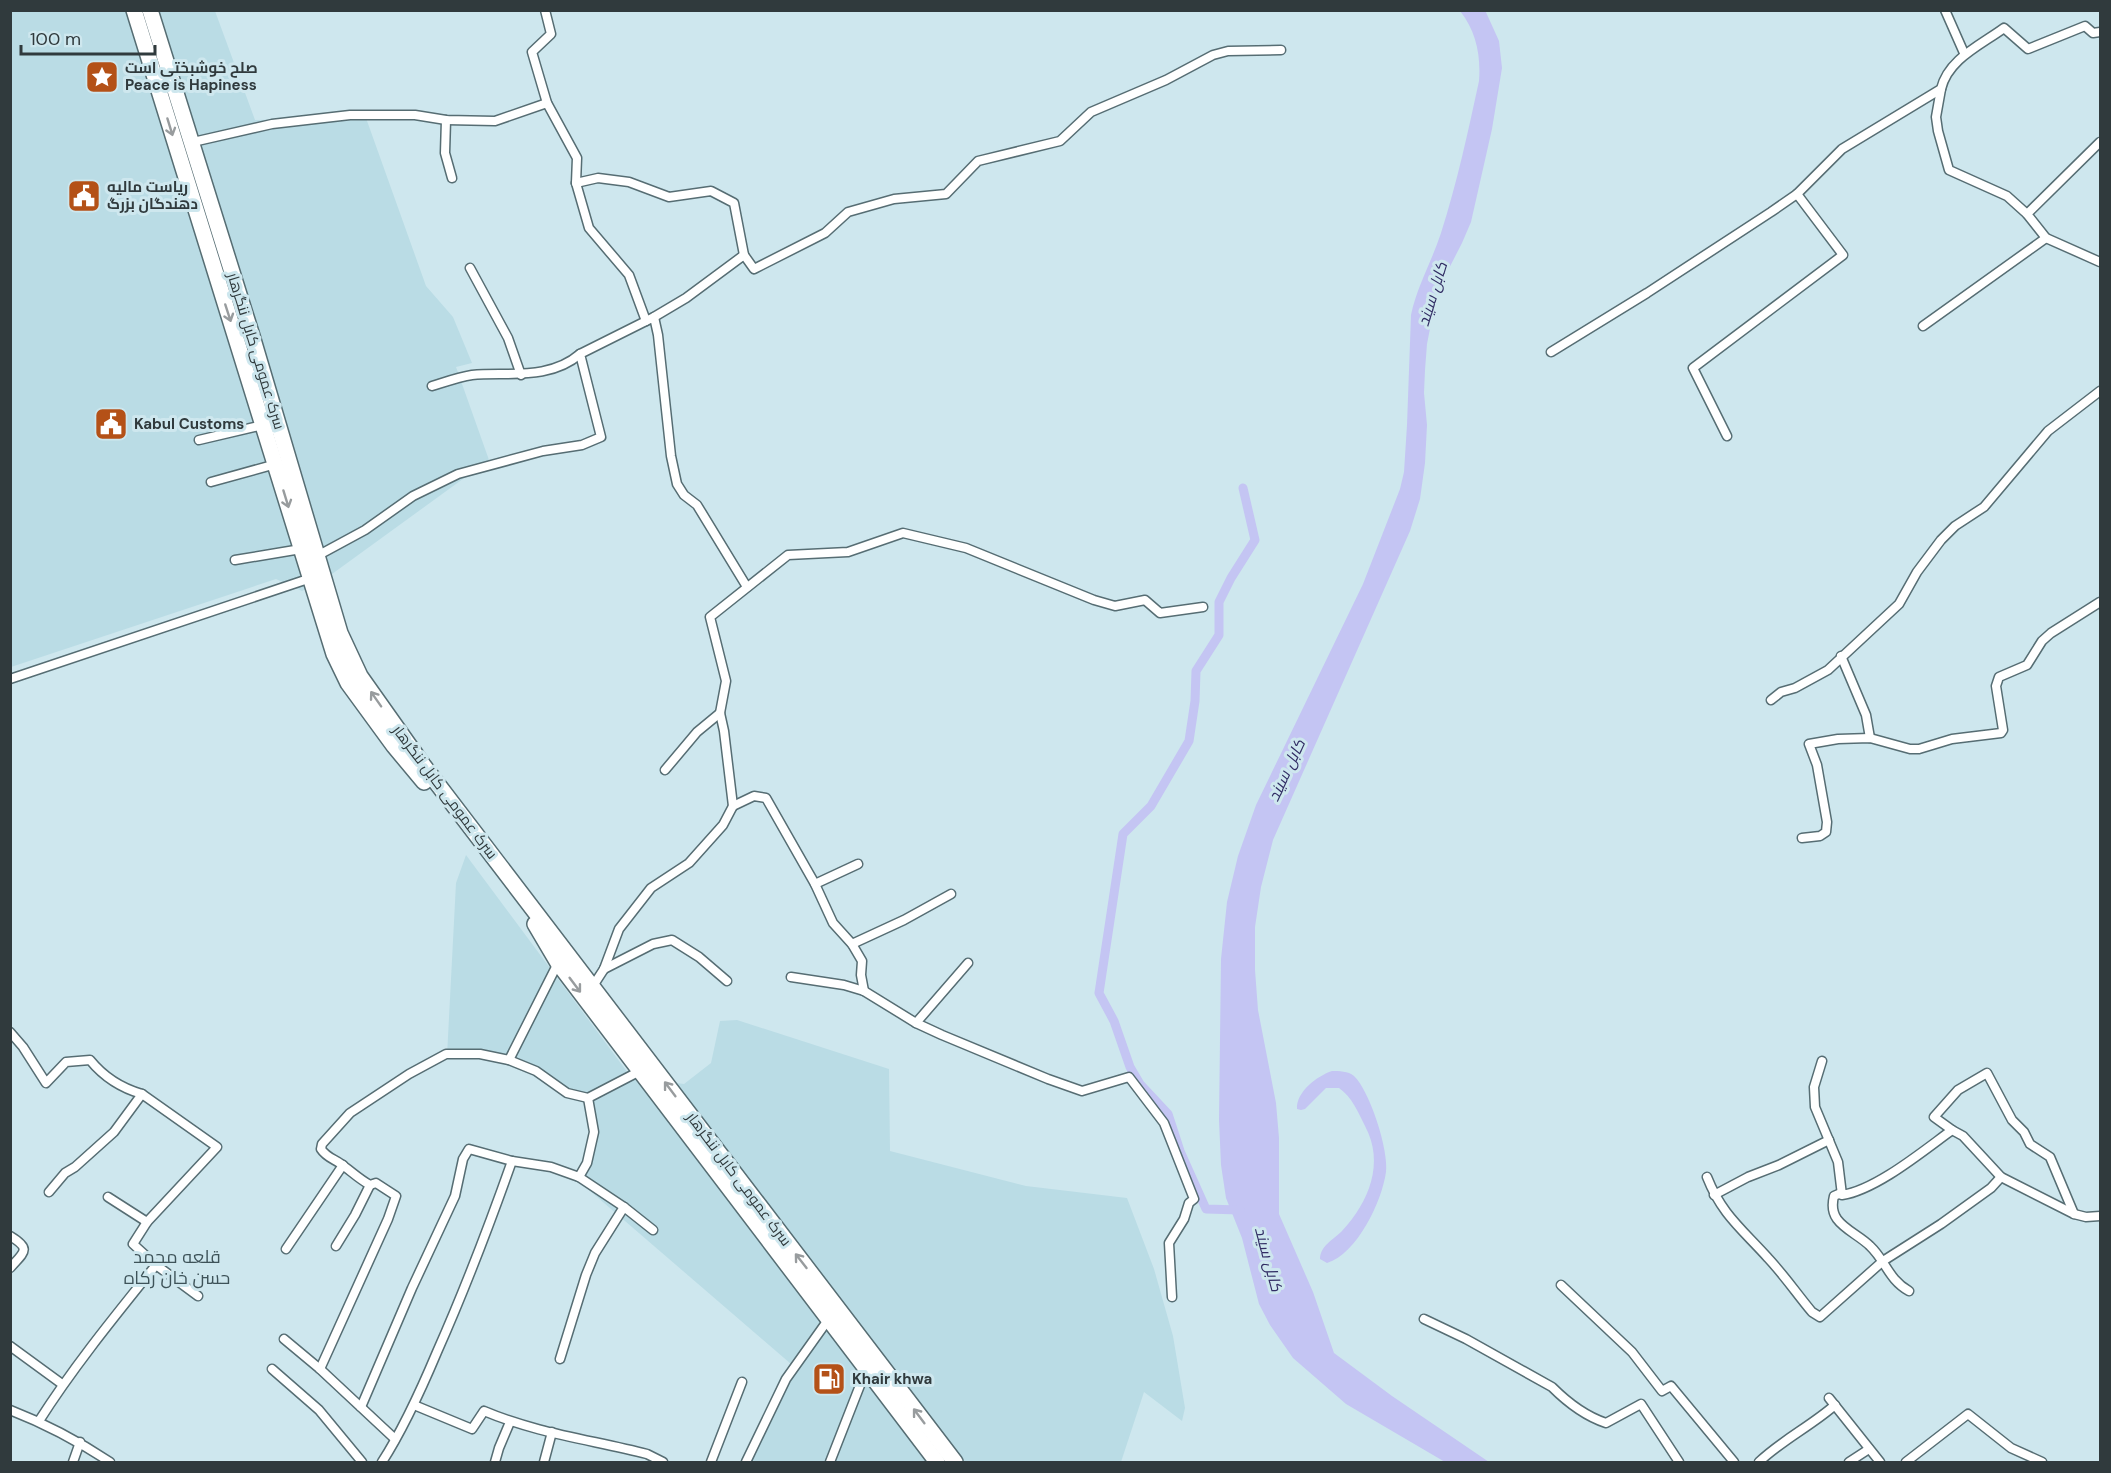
<svg xmlns="http://www.w3.org/2000/svg" width="2111" height="1473" font-family="'DM Sans',Cairo,sans-serif">
  <style>
    .built { fill: #badce5 }
    .water { fill: #c4c5f3 }
    .lines { fill: none; stroke-linecap: round; stroke-linejoin: round }
    .canal { stroke: #c4c5f3; stroke-width: 9 }
    .street-casing { stroke: #566d73; stroke-width: 11 }
    .highway-casing { stroke: #566d73; stroke-width: 18 }
    .street { stroke: #fff; stroke-width: 8 }
    .highway { stroke: #fff; stroke-width: 15 }
    .oneway { stroke: #989c9e }
    .labels { text-anchor: middle; stroke-width: 6; stroke-linejoin: round; paint-order: stroke }
    .poi-label { font-size: 15px; font-weight: bold; fill: #303a3d; stroke: #cee7ee; text-anchor: start }
    .street-label { font-size: 15px; fill: #303a3d; stroke: #cee7ee }
    .water-label { font-size: 16px; font-style: italic; fill: #312d64; stroke: #cee7ee }
    .quarter-label { font-size: 18px; fill: #3e5359; stroke: #cee7ee }
  </style>
  <rect width="100%" height="100%" fill="#cee7ee"/>
  <g class="built">
    <path d="M10 11H215L255 120 366 118 426 286 453 317 472 363 456 367 489 460 321 582 302 591 276 579 11 667Z"/>
    <path d="M466 855 631 1077 684 1084 711 1063 720 1021 737 1020 889 1069 890 1151 1026 1186 1127 1198 1154 1269 1173 1336 1185 1408 1182 1421 1144 1392 1121 1462H749L791 1364 582 1184 597 1131 586 1099 509 1060 447 1056 456 883Z"/>
  </g>
  <g class="water">
    <path d="M1485 10 1499 41 1502 68 1492 129 1471 222 1462 243 1440 286 1435 303 1427 344 1425 370 1424 393 1427 425 1425 463 1420 499 1410 531 1273 840 1261 887 1255 927V970L1258 1010 1276 1103 1279 1138V1214L1313 1292 1334 1353 1392 1396 1489 1462H1445L1346 1404 1293 1358 1270 1325 1259 1304 1242 1238 1226 1198 1221 1165 1219 1120 1221 959 1227 902 1238 856 1256 805 1363 584 1400 489 1404 472 1407 425 1411 315C1417 286 1432 261 1441 233 1457 183 1468 132 1479 81 1481 55 1476 31 1460 11Z"/>
    <path d="M1332 1071C1339 1071 1348 1071 1354 1076 1370 1091 1389 1151 1386 1172 1382 1201 1357 1254 1327 1263L1320 1259C1320 1246 1334 1239 1342 1231 1369 1202 1385 1163 1365 1126 1358 1112 1352 1097 1339 1088H1326L1305 1109 1301 1110 1297 1109C1296 1092 1317 1076 1332 1071Z"/>
  </g>
  <g class="lines">
    <path class="canal" d="M1240 1210 1206 1209 1180 1151 1168 1114 1140 1084 1130 1067 1114 1021 1099 993 1123 834 1151 806 1189 741 1195 701 1196 671 1219 635V602L1231 578 1255 540 1243 488"/>
    <defs>
      <g id="street">
        <path d="M545 10 551 34 532 52 547 103 577 158 576 183 589 228 629 275 646 321 654 317 658 335 671 456 677 484 684 495 697 505 747 587"/>
        <path d="M1945 10 1964 53"/>
        <path d="M1941 89 1936 117 1938 131 1949 170 2007 196 2027 214 2046 238 2100 262"/>
        <path d="M446 120 445 153 452 178"/>
        <path d="M193 142 272 124 350 115H415L446 120 495 121 547 103"/>
        <path d="M576 183 598 178 629 182 669 197 711 191 734 203 744 255"/>
        <path d="M2027 214 2100 142"/>
        <path d="M470 268 508 338 521 375"/>
        <path d="M654 317 686 298 744 255 754 269 825 233 848 212 894 199 946 194 978 161 1060 141 1091 112 1166 80 1213 55 1228 51 1281 50"/>
        <path d="M1923 326 2046 238"/>
        <path d="M1551 352 1647 293 1771 212 1797 194 1842 149 1941 89C1948 59 1981 45 2004 28L2028 49 2085 26 2093 33 2100 32"/>
        <path d="M432 386C445 382 459 377 472 375 509 372 550 380 580 354"/>
        <path d="M1727 436 1693 368 1843 255 1797 194"/>
        <path d="M199 440 263 425"/>
        <path d="M211 482 276 464"/>
        <path d="M317 556 365 530 413 496 458 474 543 451 582 445 601 437 580 354 646 321"/>
        <path d="M235 560 301 549"/>
        <path d="M1841 656 1866 715 1870 738"/>
        <path d="M10 679 311 578"/>
        <path d="M1771 700 1781 692 1795 688 1828 670 1899 604 1917 572 1941 540 1955 526 1984 507 2048 431 2100 391"/>
        <path d="M665 770 697 732 720 713"/>
        <path d="M733 806 754 796 766 798 815 884 833 923 852 944 862 961 861 975 864 991"/>
        <path d="M1802 838 1820 836 1826 832 1827 822 1817 765 1809 744 1838 739 1870 738 1910 749H1919L1952 739 2001 733 2003 730 1996 686 1999 677 2027 665 2042 641 2051 633 2100 602"/>
        <path d="M815 884 858 864"/>
        <path d="M852 944 904 920 951 894"/>
        <path d="M604 969 653 944 672 940 699 957 727 981"/>
        <path d="M791 977 844 985 864 991 916 1023 942 1035 1048 1079 1082 1091 1129 1077 1164 1123 1194 1199 1189 1203 1184 1219 1169 1243 1172 1297"/>
        <path d="M593 986 604 969 619 929 651 888 689 863 723 825 733 806 724 731 720 713 726 681 710 617 788 555 848 552 903 533 966 548 1094 600 1115 606 1145 600 1160 613 1203 607"/>
        <path d="M916 1023 968 963"/>
        <path d="M10 1032 23 1047 46 1083 66 1062 90 1060C103 1076 121 1088 142 1094L217 1147 147 1222 133 1244 156 1265 198 1296"/>
        <path d="M509 1060 536 1071 567 1093 588 1098 640 1071"/>
        <path d="M1822 1061 1814 1087 1815 1107 1838 1162 1842 1195C1876 1190 1923 1151 1952 1130L1963 1136 2001 1177 2074 1214 2086 1217 2100 1216"/>
        <path d="M1952 1130 1934 1117 1958 1090 1987 1073 2012 1120 2024 1132 2030 1144 2050 1157 2074 1214"/>
        <path d="M579 1177 587 1163 594 1132 588 1098"/>
        <path d="M1707 1177C1722 1215 1742 1229 1768 1258 1784 1275 1797 1294 1812 1312L1820 1317 1883 1261 1941 1224 1991 1188 2001 1177"/>
        <path d="M49 1192 65 1173 75 1167 114 1132 142 1094"/>
        <path d="M1841 1193 1834 1196C1832 1204 1832 1212 1837 1219 1845 1230 1860 1236 1870 1246 1886 1261 1888 1279 1909 1291"/>
        <path d="M1714 1195 1748 1177 1779 1165 1829 1140"/>
        <path d="M108 1197 147 1222"/>
        <path d="M10 1236C32 1249 24 1252 10 1268"/>
        <path d="M336 1246 355 1215 370 1185"/>
        <path d="M286 1249 343 1165"/>
        <path d="M1561 1285 1632 1352 1662 1391 1671 1386 1734 1462"/>
        <path d="M1424 1319 1466 1339 1552 1387C1568 1403 1585 1416 1606 1423L1641 1404 1679 1462"/>
        <path d="M284 1339 320 1369 395 1439"/>
        <path d="M10 1346 62 1384"/>
        <path d="M560 1359 586 1275 595 1253 624 1207"/>
        <path d="M272 1369 319 1410 362 1462"/>
        <path d="M320 1369 388 1219 396 1196 376 1183 370 1185C359 1179 351 1171 341 1164 334 1159 326 1157 321 1149L322 1144 350 1113 409 1074 446 1054H480L509 1060 558 963"/>
        <path d="M1829 1398 1880 1462"/>
        <path d="M414 1405 472 1429 484 1411C536 1433 592 1440 647 1454L663 1462"/>
        <path d="M361 1407 412 1288 455 1196 463 1159 469 1149 512 1161 551 1167 579 1177 624 1207 653 1230"/>
        <path d="M10 1410C46 1424 78 1441 110 1462"/>
        <path d="M39 1421C74 1366 115 1316 156 1265"/>
        <path d="M73 1462 80 1442"/>
        <path d="M382 1462C404 1428 421 1390 437 1352 465 1289 489 1226 512 1161"/>
        <path d="M495 1462 499 1448 510 1422"/>
        <path d="M544 1462 552 1432"/>
        <path d="M711 1462 742 1382"/>
        <path d="M746 1462 786 1379 828 1320"/>
        <path d="M830 1462 866 1370"/>
        <path d="M1759 1462C1782 1440 1811 1426 1835 1405"/>
        <path d="M1849 1462 1869 1449"/>
        <path d="M1906 1462 1968 1414 2011 1448 2042 1462"/>
      </g>
      <g id="highway">
        <path d="M134 10 334 654 348 683 394 746 424 782"/>
        <path d="M150 10 252 336 340 633 360 676 423 765 955 1462"/>
        <path d="M535 924 558 963 937 1462"/>
      </g>
    </defs>
    <use href="#street" class="street-casing"/>
    <use href="#highway" class="highway-casing"/>
    <use href="#street" class="street"/>
    <use href="#highway" class="highway"/>
  </g>
  <defs><path id="oneway-shaft" d="M-6 0H5M1.5-3L5.5 0L1.5 3" fill="none" stroke-width="1.6" stroke-linecap="round" stroke-linejoin="round" transform="scale(1.5)"/></defs>
  <g class="oneway">
    <use href="#oneway-shaft" transform="translate(170 127) rotate(73)"/>
    <use href="#oneway-shaft" transform="translate(228 313) rotate(72)"/>
    <use href="#oneway-shaft" transform="translate(286 499) rotate(73)"/>
    <use href="#oneway-shaft" transform="translate(376 699) rotate(-125)"/>
    <use href="#oneway-shaft" transform="translate(575 985) rotate(53)"/>
    <use href="#oneway-shaft" transform="translate(670 1089) rotate(-127)"/>
    <use href="#oneway-shaft" transform="translate(801 1261) rotate(-128)"/>
    <use href="#oneway-shaft" transform="translate(919 1416) rotate(-127)"/>
  </g>
  <defs>
    <symbol id="sight-square" viewBox="-11 -11 22 22"><rect x="-9" y="-9" width="18" height="18" rx="4" fill="#b45117" stroke="#cee7ee"/><path d="M0-6L1.8-2.2L6-1.7L2.9 1.2L3.7 5.4L0 3.3L-3.7 5.4L-2.9 1.2L-6-1.7L-1.8-2.2Z" fill="#fff"/></symbol>
    <symbol id="civic-square" viewBox="-11 -11 22 22"><rect x="-9" y="-9" width="18" height="18" rx="4" fill="#b45117" stroke="#cee7ee"/><path d="M-.6-6.5H3V-4.5H.6V-3L4-1V1h2V6H-6V1h2V-1L-.6-3ZM-1.2 2.5V6h2.4V2.5Z" fill="#fff"/></symbol>
    <symbol id="fuel-square" viewBox="-11 -11 22 22"><rect x="-9" y="-9" width="18" height="18" rx="4" fill="#b45117" stroke="#cee7ee"/><path d="M-5.5-6h7V0h2V4h1.3V-2.5L3-4.5l.8-.8L6-3V5H2.5V1h-1V6h-7ZM-4.2-4.7v3.2H.2V-4.7Z" fill="#fff"/></symbol>
  </defs>
  <g fill-rule="evenodd">
    <use href="#sight-square" x="83" y="58" width="38" height="38"/>
    <use href="#civic-square" x="65" y="177" width="38" height="38"/>
    <use href="#civic-square" x="92" y="405" width="38" height="38"/>
    <use href="#fuel-square" x="810" y="1360" width="38" height="38"/>
  </g>
  <g class="labels">
    <g class="poi-label">
      <text x="125" y="73">صلح خوشبختی است<tspan x="125" dy="17">Peace is Hapiness</tspan></text>
      <text x="107" y="192">ریاست مالیه<tspan x="107" dy="17">دهندگان بزرگ</tspan></text>
      <text x="134" y="429">Kabul Customs</text>
      <text x="852" y="1384">Khair khwa</text>
    </g>
    <g class="street-label">
      <text transform="translate(256 351) rotate(73)" y="5">سرک عمومی کابل ننگرهار</text>
      <text transform="translate(445 792) rotate(53)" y="5">سرک عمومی کابل ننگرهار</text>
      <text transform="translate(739 1179) rotate(53)" y="5">سرک عمومی کابل ننگرهار</text>
    </g>
    <g class="water-label">
      <text transform="translate(1432 294) rotate(-73)" y="6">کابل سيند</text>
      <text transform="translate(1286 770) rotate(-65)" y="6">کابل سيند</text>
      <text transform="translate(1269 1259) rotate(75)" y="6">کابل سيند</text>
    </g>
    <g class="quarter-label">
      <text x="177" y="1263">قلعه محمد<tspan x="177" dy="21">حسن خان رکاه</tspan></text>
    </g>
  </g>
  <rect width="2111" height="1473" fill="none" stroke="#303a3d" stroke-width="24"/>
  <path d="M21 45v9h134v-9" fill="none" stroke="#303a3d" stroke-width="3"/>
  <text x="30" y="45" font-size="18" fill="#303a3d" stroke="#cee7ee" stroke-width="4.5" paint-order="stroke">100 m</text>
</svg>
